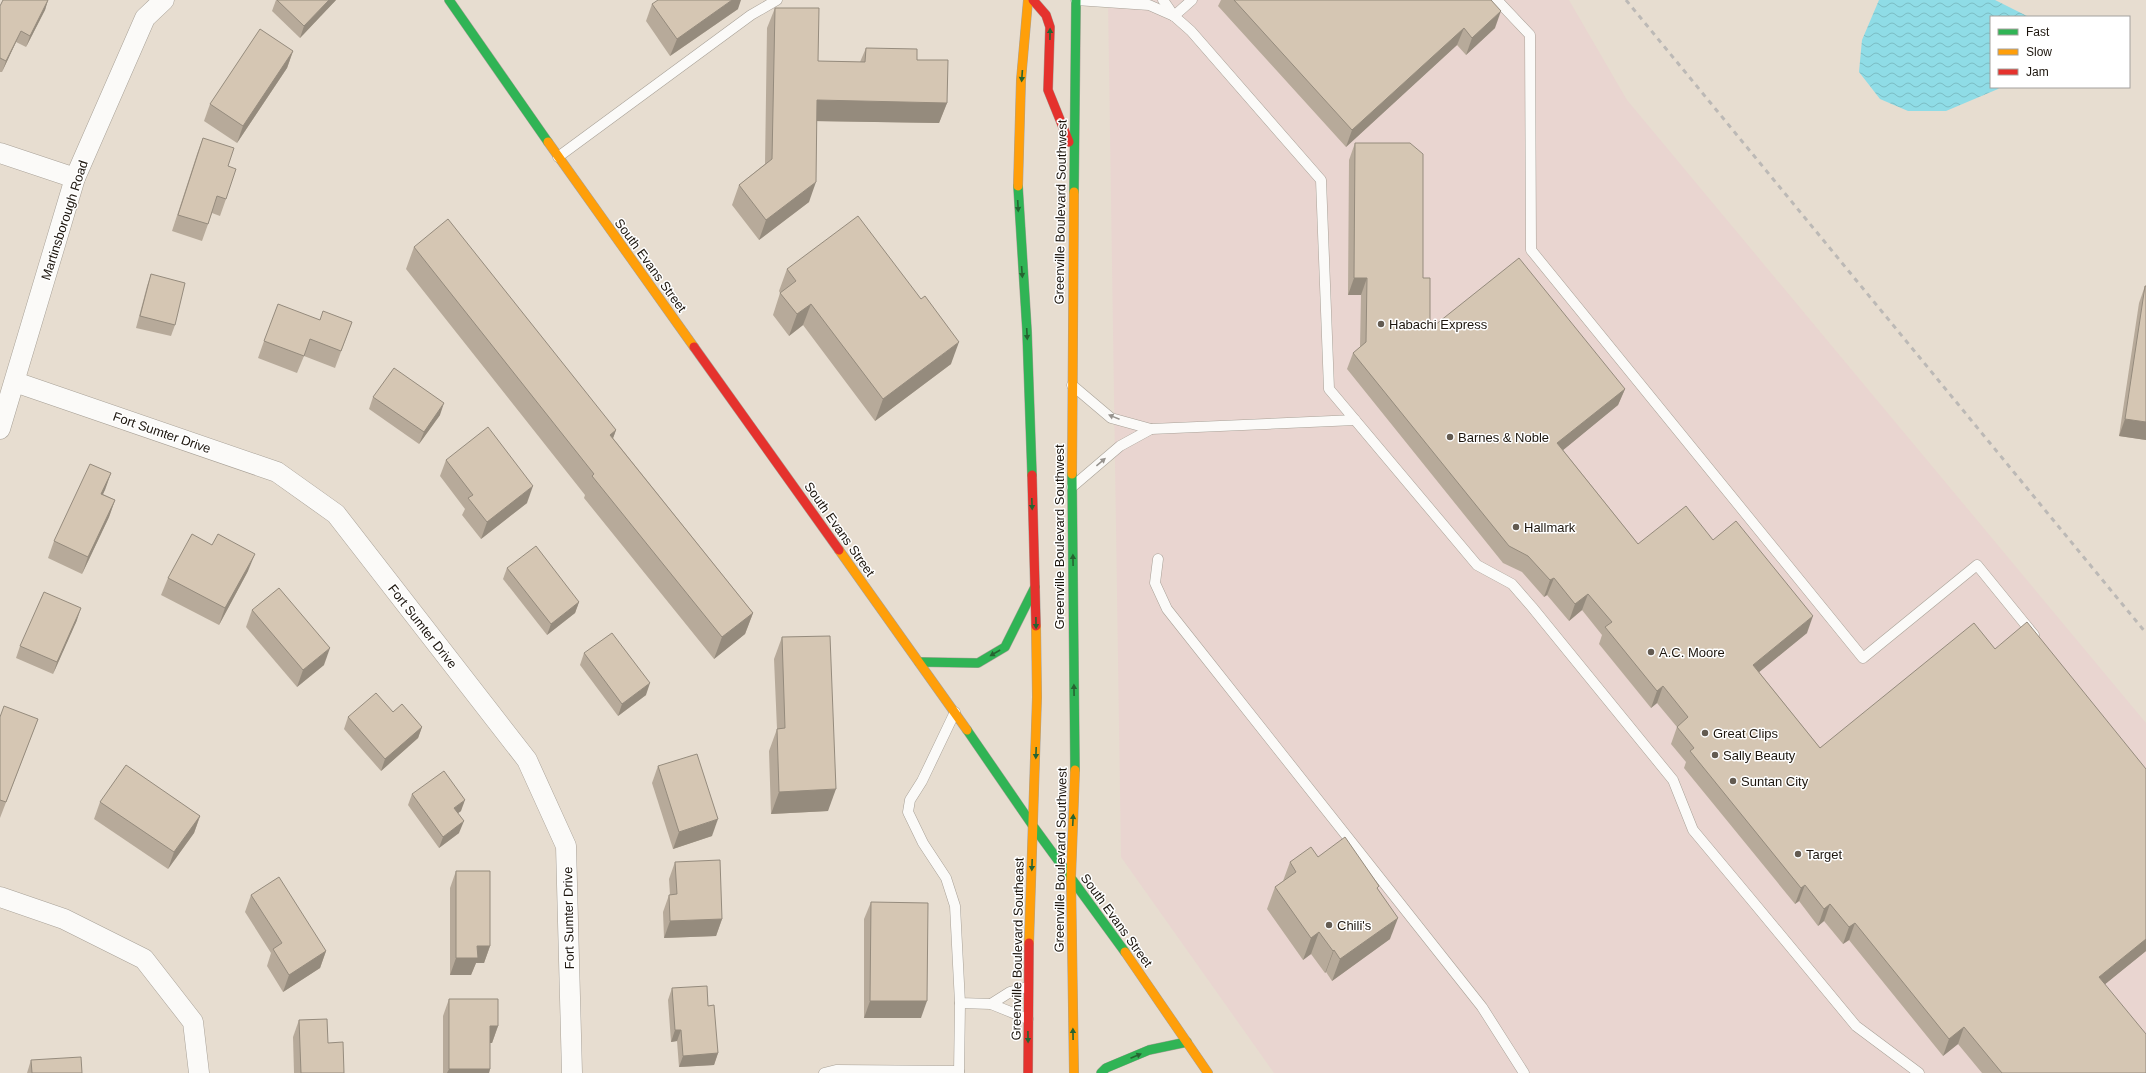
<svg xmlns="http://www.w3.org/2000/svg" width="2146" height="1073" font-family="Arial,sans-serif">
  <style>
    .commercial { fill: #e9d5d0 }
    .water { fill: url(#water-waves) }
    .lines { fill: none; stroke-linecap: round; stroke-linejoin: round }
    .lane-casing { stroke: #a8a197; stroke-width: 11 }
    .street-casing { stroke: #a8a197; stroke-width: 21 }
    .fast-casing { stroke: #a8a197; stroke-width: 10 }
    .slow-casing { stroke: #a8a197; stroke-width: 10 }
    .jam-casing { stroke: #a8a197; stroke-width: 10 }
    .lane { stroke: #fbfaf8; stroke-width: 10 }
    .street { stroke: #fbfaf8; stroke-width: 20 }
    .fast { stroke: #30b455; stroke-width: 9 }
    .slow { stroke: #ff9f0a; stroke-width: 9 }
    .jam { stroke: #e5322d; stroke-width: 9 }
    .rail { stroke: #bcb9b6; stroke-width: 3; stroke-dasharray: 5 5; stroke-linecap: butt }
    .wall { fill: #b7aa9a }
    .shaded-wall { fill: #958b7d }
    .building { fill: #d5c6b3; stroke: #958b7d }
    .oneway { fill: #266431 }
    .oneway2 { fill: #97938e }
    .poi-dot { fill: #635b51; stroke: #fff; stroke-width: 1.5 }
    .labels { text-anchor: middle; stroke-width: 3; stroke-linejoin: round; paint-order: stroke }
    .street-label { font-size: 13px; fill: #1c150d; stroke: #fff }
    .poi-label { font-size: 13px; fill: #1c150d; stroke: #fff; text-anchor: start }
  </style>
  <defs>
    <pattern id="water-waves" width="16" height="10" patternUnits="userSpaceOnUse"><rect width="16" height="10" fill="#8fdce6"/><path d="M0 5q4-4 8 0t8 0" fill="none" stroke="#7bbcc4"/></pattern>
  </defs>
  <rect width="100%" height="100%" fill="#e7ddd0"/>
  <path class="commercial" d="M1108 0H1569L1627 100 2146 723V1073H1274L1121 857Z"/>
  <path class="water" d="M1879 0H1995L2029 17H1991V87H2000L1998 89 1946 111H1908L1880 99 1859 72 1862 40Z"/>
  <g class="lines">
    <defs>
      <g id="lane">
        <path d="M1076 0 1149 5 1174 16"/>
        <path d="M1163 0 1174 16 1191 31 1321 180 1329 389 1477 565 1512 584 1532 607 1673 780 1693 830 1754 903 1856 1026 1919 1073"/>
        <path d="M1497 0 1530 35 1531 250 1863 658 1977 565 2034 635"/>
        <path d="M1174 16 1192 0"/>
        <path d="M558 157 751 15 777 0"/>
        <path d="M1072 385 1111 418 1151 429 1355 420"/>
        <path d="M1072 487 1120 446 1151 429"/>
        <path d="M1158 559 1155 583 1167 609 1482 1007 1524 1073"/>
        <path d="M955 712 922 781 910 800 908 812 923 843 946 878 955 906 960 1003 991 1004 1028 1019"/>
        <path d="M991 1004 1010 992 1027 987"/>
        <path d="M824 1073 836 1070 959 1071"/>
        <path d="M959 1073 960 1003"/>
      </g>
      <g id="street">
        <path d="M0 153 75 178"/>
        <path d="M15 382 277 472 336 514 527 760 566 846 572 1073"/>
        <path d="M0 429 75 178 145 18 164 0"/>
        <path d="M0 897 64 919 144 959 193 1022 199 1073"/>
      </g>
      <g id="fast">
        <path d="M449 0 548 142"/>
        <path d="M1018 186 1027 331 1032 475"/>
        <path d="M1074 192 1076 0"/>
        <path d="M1072 474 1075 770"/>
        <path d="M919 662 978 663 1005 647 1035 587"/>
        <path d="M967 730 1033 826 1125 952"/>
        <path d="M1101 1073 1106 1068 1149 1050 1187 1042"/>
      </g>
      <g id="slow">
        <path d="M548 142 694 347"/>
        <path d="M1018 186 1021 80 1028 0"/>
        <path d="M1072 474 1074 192"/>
        <path d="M839 550 967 730"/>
        <path d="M1029 943 1037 697 1036 626"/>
        <path d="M1125 952 1208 1073"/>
        <path d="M1074 1073 1071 877 1075 770"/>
      </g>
      <g id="jam">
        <path d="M1033 0 1046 15 1050 27 1048 90 1069 142"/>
        <path d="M694 347 839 550"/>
        <path d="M1032 475 1036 626"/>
        <path d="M1028 1073 1029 943"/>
      </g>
    </defs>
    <use href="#lane" class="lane-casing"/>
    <use href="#street" class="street-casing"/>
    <use href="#fast" class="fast-casing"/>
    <use href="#slow" class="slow-casing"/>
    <use href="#jam" class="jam-casing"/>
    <use href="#lane" class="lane"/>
    <use href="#street" class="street"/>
    <use href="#fast" class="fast"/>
    <use href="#slow" class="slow"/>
    <use href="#jam" class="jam"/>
    <path class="rail" d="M1626 0 2146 633"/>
  </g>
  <g class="wall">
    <path d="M48 0 45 10 26 47 16 42 2 72H0V6Z"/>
    <path d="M276 0H336L300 38 272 11Z"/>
    <path d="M1221 0H1491L1495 28 1466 55 1457 45 1346 147 1218 6Z"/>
    <path d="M652 4 738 9 670 56 646 21Z"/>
    <path d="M775 8 818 61 860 62 866 48 917 60 947 103 939 123 817 121 809 202 759 240 732 205 739 185 765 164 767 28Z"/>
    <path d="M293 51 287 68 237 143 204 121 210 104Z"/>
    <path d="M203 138 226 199 220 216 212 213 202 241 172 231 197 154Z"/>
    <path d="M1355 143 1423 278 1430 329 1625 389 1618 405 1563 450 1638 544 1713 540 1807 633 1759 672 1820 748 1995 649 2146 769V951L2105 984 2146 1073H1982L1958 1044 1943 1056 1849 940 1843 944 1824 921 1818 926 1799 901 1795 904 1684 768 1686 762 1671 744 1677 727 1657 703 1651 708 1599 644 1602 635 1582 610 1569 621 1547 595 1544 597 1522 572 1503 563 1347 369 1353 353 1360 347 1361 295H1348L1349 160Z"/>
    <path d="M414 247 616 430 613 438 753 613 745 634 714 659 584 498 585 495 406 269Z"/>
    <path d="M787 269 951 364 875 421 803 325 789 336 773 315 780 293 779 291Z"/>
    <path d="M151 274 175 325 171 336 136 328 147 286Z"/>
    <path d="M2145 286H2146V440L2119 436 2139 303Z"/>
    <path d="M320 320 352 322 335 368 304 356 297 373 258 358 264 341Z"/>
    <path d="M373 397 440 415 419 444 369 409Z"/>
    <path d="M446 460 527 503 481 539 462 515 465 509 440 476Z"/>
    <path d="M111 473 103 494 115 500 109 517 82 574 48 558 54 541Z"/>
    <path d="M507 568 579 602 575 613 547 635 503 579Z"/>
    <path d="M248 571 219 625 161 595 168 578Z"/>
    <path d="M252 610 324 665 297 687 246 627Z"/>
    <path d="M77 620 53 674 16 658 20 646Z"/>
    <path d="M782 637 828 811 771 814 769 751 777 729 774 659Z"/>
    <path d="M584 653 646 695 618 716 580 665Z"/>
    <path d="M393 712 422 727 418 738 381 771 344 729 348 717Z"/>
    <path d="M0 717 38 719 0 818Z"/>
    <path d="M658 766 712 836 673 849 652 783Z"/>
    <path d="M412 794 461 811 458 813 459 833 439 848 408 805Z"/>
    <path d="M100 802 200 816 194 833 168 869 94 819Z"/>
    <path d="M1318 857 1378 889 1390 939 1332 981 1326 972 1325 973 1311 954 1303 960 1267 909 1275 887 1283 881 1290 862Z"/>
    <path d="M675 862 722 919 716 936 664 938 663 912 669 895H670L669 879Z"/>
    <path d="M456 871 490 946 484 963H476L471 975H450V888Z"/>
    <path d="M251 895 326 951 320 968 283 992 267 966 271 953 245 912Z"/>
    <path d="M871 902 921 1018H864V919Z"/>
    <path d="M672 988 708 1006 718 1053 714 1065 679 1067 677 1041 671 1042 668 1000Z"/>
    <path d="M449 999 498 1026 492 1043H490V1069L489 1073H443V1016Z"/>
    <path d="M299 1020 328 1043 344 1073H294L293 1037Z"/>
    <path d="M31 1060 82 1073H27Z"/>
  </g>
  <g class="shaded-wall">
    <path d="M48 0 45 10 26 47 30 36Z"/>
    <path d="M329 0H336L300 38 304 26Z"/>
    <path d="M732 0H741L738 9 670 56 677 39Z"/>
    <path d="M1501 11 1495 28 1466 55 1472 38Z"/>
    <path d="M1464 28 1457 45 1346 147 1352 130Z"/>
    <path d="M21 31 16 42 2 72 6 61Z"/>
    <path d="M293 51 287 68 237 143 243 126Z"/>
    <path d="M817 100 947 103 939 123 810 121Z"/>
    <path d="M816 182 809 202 759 240 766 220Z"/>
    <path d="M1354 278H1367L1361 295H1348Z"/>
    <path d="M811 304 803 325 789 336 797 314Z"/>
    <path d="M959 342 951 364 875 421 883 399Z"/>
    <path d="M1625 389 1618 405 1551 460 1557 443Z"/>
    <path d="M444 403 440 415 419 444 424 432Z"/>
    <path d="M2125 419 2146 422V440L2119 436Z"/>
    <path d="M616 430 608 452 610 435Z"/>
    <path d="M111 473 105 490 95 510 101 494Z"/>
    <path d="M533 486 527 503 481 539 487 522Z"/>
    <path d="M115 500 109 517 82 574 88 557Z"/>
    <path d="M255 554 248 571 219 625 225 608Z"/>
    <path d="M1554 578 1547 595 1544 597 1550 580Z"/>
    <path d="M1588 594 1582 610 1569 621 1575 604Z"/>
    <path d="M579 602 575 613 547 635 551 624Z"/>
    <path d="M81 608 77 620 53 674 57 662Z"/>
    <path d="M753 613 745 634 714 659 722 637Z"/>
    <path d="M1813 616 1807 633 1747 682 1753 665Z"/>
    <path d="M330 648 324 665 297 687 303 670Z"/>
    <path d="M650 683 646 695 618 716 622 704Z"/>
    <path d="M1663 686 1657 703 1651 708 1657 691Z"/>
    <path d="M422 727 418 738 381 771 385 759Z"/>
    <path d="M836 789 828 811 771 814 779 792Z"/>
    <path d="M465 800 461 811 450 819 454 808Z"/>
    <path d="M200 816 194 833 168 869 174 852Z"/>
    <path d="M718 819 712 836 673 849 679 832Z"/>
    <path d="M464 821 459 833 439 848 443 837Z"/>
    <path d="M1805 885 1799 901 1795 904 1801 888Z"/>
    <path d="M1830 904 1824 921 1818 926 1824 909Z"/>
    <path d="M1398 918 1390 939 1332 981 1340 959Z"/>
    <path d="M722 919 716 936 664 938 670 921Z"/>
    <path d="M1855 923 1849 940 1843 944 1849 927Z"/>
    <path d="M1319 932 1311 954 1303 960 1311 938Z"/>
    <path d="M2146 939V951L2093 994 2099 977Z"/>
    <path d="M477 946H490L484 963H476L471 975H450L456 958Z"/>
    <path d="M1334 950 1326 972 1325 973 1333 951Z"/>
    <path d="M326 951 320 968 283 992 289 975Z"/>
    <path d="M870 1001H927L921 1018H864Z"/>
    <path d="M490 1026H498L492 1043H484Z"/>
    <path d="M1964 1027 1958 1044 1943 1056 1949 1039Z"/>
    <path d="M675 1030H681L677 1041 671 1042Z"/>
    <path d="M718 1053 714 1065 679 1067 683 1056Z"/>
    <path d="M449 1069H490L489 1073H447Z"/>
  </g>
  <g class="building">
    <path d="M3 0H48L30 36 21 31 6 61 0 58V6Z"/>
    <path d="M277 0H329L304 26Z"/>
    <path d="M658 0H732L677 39 652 4Z"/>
    <path d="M1234 0H1491L1501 11 1472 38 1464 28 1352 130Z"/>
    <path d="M775 8H819L818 61 865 62 866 48 917 49V60H948L947 103 817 100 816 182 766 220 739 185 772 159Z"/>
    <path d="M260 29 293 51 243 126 210 104Z"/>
    <path d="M203 138 234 148 228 166 236 169 226 199 217 196 208 224 178 215Z"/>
    <path d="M1355 143H1410L1423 154V278H1430V329L1519 258 1625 389 1557 443 1638 544 1686 506 1713 540 1736 521 1813 616 1753 665 1820 748 1974 623 1995 649 2027 622 2146 769V939L2099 977 2146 1034V1073H2002L1964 1027 1949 1039 1855 923 1849 927 1830 904 1824 909 1805 885 1801 888 1690 751 1694 748 1677 727 1688 717 1663 686 1657 691 1605 627 1612 622 1588 594 1575 604 1554 578 1550 580 1528 556 1509 546 1353 353 1366 342 1367 278H1354Z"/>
    <path d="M858 216 921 299 925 296 959 342 883 399 811 304 797 314 780 293 796 281 787 269Z"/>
    <path d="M448 219 616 430 610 435 753 613 722 637 592 476 594 474 414 247Z"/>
    <path d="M151 274 185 283 175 325 140 316Z"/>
    <path d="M2145 286H2146V422L2125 419Z"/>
    <path d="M278 304 320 320 323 311 352 322 341 351 310 339 304 356 264 341Z"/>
    <path d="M394 368 444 403 424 432 373 397Z"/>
    <path d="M488 427 533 486 487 522 468 498 473 495 446 460Z"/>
    <path d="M90 464 111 473 101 494 115 500 88 557 54 541Z"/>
    <path d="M192 534 212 545 218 534 255 554 225 608 168 578Z"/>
    <path d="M536 546 579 602 551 624 507 568Z"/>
    <path d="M279 588 330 648 303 670 252 610Z"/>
    <path d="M44 592 81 608 57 662 20 646Z"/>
    <path d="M612 633 650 683 622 704 584 653Z"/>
    <path d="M830 636 836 789 779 792 777 729 785 728 782 637Z"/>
    <path d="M376 693 393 712 402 704 422 727 385 759 348 717Z"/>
    <path d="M4 706 38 719 6 802 0 800V717Z"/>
    <path d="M697 754 718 819 679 832 658 766Z"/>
    <path d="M126 765 200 816 174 852 100 802Z"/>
    <path d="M444 771 465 800 454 808 464 821 443 837 412 794Z"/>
    <path d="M1345 837 1379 886 1377 888 1398 918 1340 959 1334 950 1333 951 1319 932 1311 938 1275 887 1296 872 1290 862 1311 847 1318 857Z"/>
    <path d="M720 860 722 919 670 921 669 895 677 894 675 862Z"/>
    <path d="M456 871H490V946H477L478 958H456Z"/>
    <path d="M279 877 326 951 289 975 273 949 282 943 251 895Z"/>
    <path d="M871 902 928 903 927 1001H870Z"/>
    <path d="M707 986 708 1006 714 1005 718 1053 683 1056 681 1030H675L672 988Z"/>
    <path d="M449 999H498V1026H490V1069H449Z"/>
    <path d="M327 1019 328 1043 343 1042 344 1073H301L299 1020Z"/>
    <path d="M81 1057 82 1073H32L31 1060Z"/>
  </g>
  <defs><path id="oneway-solid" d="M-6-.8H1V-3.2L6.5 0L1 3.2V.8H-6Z"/></defs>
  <g class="oneway">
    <use href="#oneway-solid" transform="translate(1050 34) rotate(-89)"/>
    <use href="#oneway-solid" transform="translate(1022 76) rotate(94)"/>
    <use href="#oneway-solid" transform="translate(1018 206) rotate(87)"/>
    <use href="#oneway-solid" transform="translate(1022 272) rotate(86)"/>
    <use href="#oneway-solid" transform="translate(1027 334) rotate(87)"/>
    <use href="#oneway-solid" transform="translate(1032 504) rotate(88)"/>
    <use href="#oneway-solid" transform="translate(1073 560) rotate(-91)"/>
    <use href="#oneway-solid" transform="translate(1036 623) rotate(89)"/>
    <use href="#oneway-solid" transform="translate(995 653) rotate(150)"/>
    <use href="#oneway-solid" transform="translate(1074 690) rotate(-91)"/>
    <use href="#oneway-solid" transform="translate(1036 753) rotate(92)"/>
    <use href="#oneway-solid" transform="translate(1073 820) rotate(-87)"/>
    <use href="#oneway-solid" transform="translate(1032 865) rotate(92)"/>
    <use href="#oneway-solid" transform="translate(1073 1034) rotate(-91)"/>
    <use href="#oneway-solid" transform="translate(1028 1037) rotate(89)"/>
    <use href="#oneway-solid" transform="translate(1136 1056) rotate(-23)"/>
  </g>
  <g class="oneway2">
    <use href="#oneway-solid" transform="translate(1114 417) rotate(-158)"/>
    <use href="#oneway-solid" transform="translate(1101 462) rotate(-40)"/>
  </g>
  <g class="poi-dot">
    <circle cx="1381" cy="324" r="4"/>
    <circle cx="1450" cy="437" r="4"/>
    <circle cx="1516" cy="527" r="4"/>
    <circle cx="1651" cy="652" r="4"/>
    <circle cx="1705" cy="733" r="4"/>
    <circle cx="1715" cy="755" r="4"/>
    <circle cx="1733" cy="781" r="4"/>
    <circle cx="1798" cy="854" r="4"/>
    <circle cx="1329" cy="925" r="4"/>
  </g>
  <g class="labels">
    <g class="street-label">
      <text transform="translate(1060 212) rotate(-89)" y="5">Greenville Boulevard Southwest</text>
      <text transform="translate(64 220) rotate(-72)" y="5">Martinsborough Road</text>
      <text transform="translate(651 265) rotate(54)" y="5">South Evans Street</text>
      <text transform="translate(162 432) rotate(19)" y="5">Fort Sumter Drive</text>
      <text transform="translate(840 529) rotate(55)" y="5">South Evans Street</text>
      <text transform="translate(1059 537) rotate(-90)" y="5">Greenville Boulevard Southwest</text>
      <text transform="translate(423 626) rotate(52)" y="5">Fort Sumter Drive</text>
      <text transform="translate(1060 860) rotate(-89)" y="5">Greenville Boulevard Southwest</text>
      <text transform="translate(568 918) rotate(-91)" y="5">Fort Sumter Drive</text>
      <text transform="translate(1117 920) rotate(54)" y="5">South Evans Street</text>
      <text transform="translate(1017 949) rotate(-89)" y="5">Greenville Boulevard Southeast</text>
    </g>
    <g class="poi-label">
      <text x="1389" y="329">Habachi Express</text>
      <text x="1458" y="442">Barnes &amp; Noble</text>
      <text x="1524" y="532">Hallmark</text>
      <text x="1659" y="657">A.C. Moore</text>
      <text x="1713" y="738">Great Clips</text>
      <text x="1723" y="760">Sally Beauty</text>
      <text x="1741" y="786">Suntan City</text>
      <text x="1806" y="859">Target</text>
      <text x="1337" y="930">Chili's</text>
    </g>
  </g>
  <rect x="1990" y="16" width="140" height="72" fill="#ffffff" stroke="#a4a19e"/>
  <rect x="1998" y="29" width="20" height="6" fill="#30b455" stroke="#a4a19e"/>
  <text x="2026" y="36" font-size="12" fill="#1c150d">Fast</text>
  <rect x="1998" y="49" width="20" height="6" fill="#ff9f0a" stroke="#a4a19e"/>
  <text x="2026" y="56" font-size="12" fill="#1c150d">Slow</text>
  <rect x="1998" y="69" width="20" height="6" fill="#e5322d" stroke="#a4a19e"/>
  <text x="2026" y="76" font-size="12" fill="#1c150d">Jam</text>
</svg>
